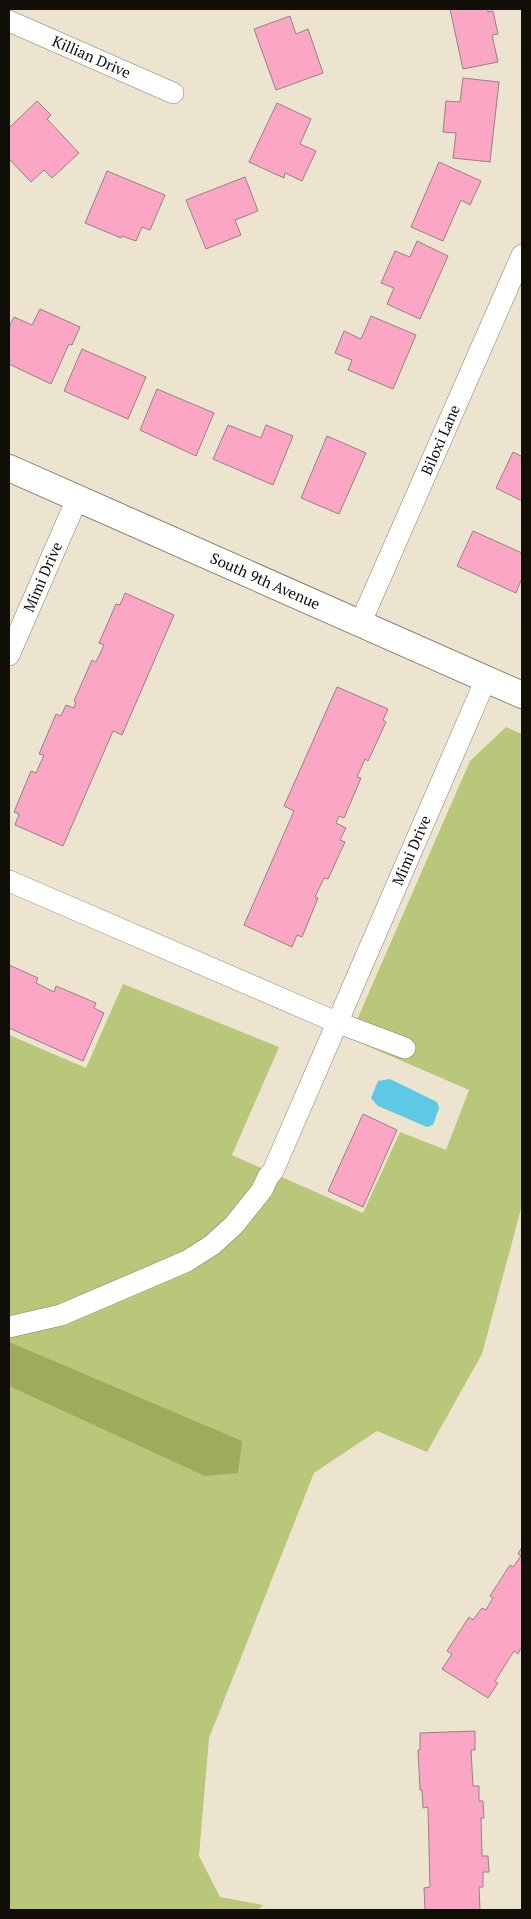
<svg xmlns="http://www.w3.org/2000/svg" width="531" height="1919" font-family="'PT Serif',serif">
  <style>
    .green { fill: #b9c77a }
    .forest { fill: #9dab5b }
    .water { fill: #5dc9e5 }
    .building { fill: #fba6c5; stroke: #968087 }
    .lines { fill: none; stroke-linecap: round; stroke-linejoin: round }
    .minor-casing { stroke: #847d6b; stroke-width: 22 }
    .tertiary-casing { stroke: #847d6b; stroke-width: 28 }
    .minor { stroke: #fff; stroke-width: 21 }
    .tertiary { stroke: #fff; stroke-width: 26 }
    .labels { text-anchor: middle; stroke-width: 4.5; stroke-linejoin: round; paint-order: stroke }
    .street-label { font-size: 15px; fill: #100e07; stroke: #f9f1dc }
  </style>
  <rect width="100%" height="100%" fill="#ece4cf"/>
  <path class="green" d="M506 727 522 734V1205L482 1354 427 1452 377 1431 314 1473 209 1738 199 1856 220 1897 263 1905 258 1910H9V1035L86 1068 123 984 279 1047 232 1155 363 1213 400 1132 446 1150 469 1090 349 1038 470 761Z"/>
  <path class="forest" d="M9 1342 242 1441 238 1473 205 1476 9 1386Z"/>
  <path class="water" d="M390 1079 437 1102 439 1108 433 1125 427 1127 378 1106 371 1098 378 1081Z"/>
  <g class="building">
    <path d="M450 9H488V12L493 11 498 34 492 35 498 62 463 69Z"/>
    <path d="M290 16 296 34 308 29 323 73 276 90 254 29Z"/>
    <path d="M463 78 499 82 490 162 453 158 456 133 443 132 446 101 460 102Z"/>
    <path d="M37 101 51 115 47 119 79 153 52 178 44 170 31 182 9 159V128Z"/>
    <path d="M277 103 311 119 300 144 316 151 302 181 285 173 284 178 249 162Z"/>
    <path d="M439 162 481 181 470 205 461 200 443 241 411 227Z"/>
    <path d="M107 171 165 195 150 230 142 227 136 241 122 236 121 238 85 223Z"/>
    <path d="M245 177 258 211 235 220 241 235 206 249 186 200Z"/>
    <path d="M417 241 448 256 420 319 387 304 394 288 381 283 395 251 410 257Z"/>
    <path d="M40 309 80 327 72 345 69 344 51 384 9 364V327L14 317 32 325Z"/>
    <path d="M371 316 416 335 393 389 348 370 352 360 335 353 344 331 361 339Z"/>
    <path d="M82 349 146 377 128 419 64 391Z"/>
    <path d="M157 389 214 413 196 456 140 430Z"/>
    <path d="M228 425 261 438 266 425 293 436 273 485 213 459Z"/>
    <path d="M327 436 366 453 339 514 301 498Z"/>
    <path d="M513 452 521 456 522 453V501L496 488Z"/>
    <path d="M473 531 522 553V578L516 593 457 566Z"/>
    <path d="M125 593 174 615 122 735 113 731 63 846 15 825 19 814 14 812 31 771 36 773 44 755 39 754 56 714 61 716 66 705 74 708 76 702 74 701 92 660 96 662 104 645 99 643 116 604 120 605Z"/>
    <path d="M337 687 388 709 383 720 386 722 368 761 365 759 357 777 361 778 344 818 339 816 336 823 346 828 340 840 345 842 328 879 324 878 315 897 318 898 302 937 297 935 292 947 244 925 294 811 284 806Z"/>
    <path d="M9 965 38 978 36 983 54 992 56 986 96 1003 94 1008 104 1013 83 1061 9 1028Z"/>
    <path d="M363 1114 397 1130 363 1207 328 1191Z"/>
    <path d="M522 1547V1646L518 1654 514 1651 495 1681 498 1683 488 1698 442 1669 452 1654 447 1651 469 1617 473 1620 482 1608 486 1610 493 1598 490 1596 510 1565 513 1567 521 1556 518 1554Z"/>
    <path d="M475 1731V1750H471L473 1786H479V1801H483L484 1818H481L482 1856H488L489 1872H483V1887H479L480 1910H425L424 1888 430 1887 428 1807 423 1808 422 1790H420L418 1750H420V1733Z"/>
  </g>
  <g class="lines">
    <defs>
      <g id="minor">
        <path id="s1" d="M9 21 173 93"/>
        <path id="s2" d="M360 624 522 255"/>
        <path id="s3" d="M9 655 77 499"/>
        <path d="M9 881 336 1022 405 1048"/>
        <path id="s4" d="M9 1327 61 1315 187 1261 212 1245 234 1225 262 1190 268 1177 273 1171 486 679"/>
      </g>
      <g id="tertiary">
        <path id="s5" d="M9 468 522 695"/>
      </g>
    </defs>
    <use href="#minor" class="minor-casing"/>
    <use href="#tertiary" class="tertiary-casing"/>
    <use href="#minor" class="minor"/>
    <use href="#tertiary" class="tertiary"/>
  </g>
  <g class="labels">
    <g class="street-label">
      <text dy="5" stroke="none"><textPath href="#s1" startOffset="90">Killian Drive</textPath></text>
      <text dy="5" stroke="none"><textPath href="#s2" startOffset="201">Biloxi Lane</textPath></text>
      <text dy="5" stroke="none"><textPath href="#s3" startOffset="85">Mimi Drive</textPath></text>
      <text dy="5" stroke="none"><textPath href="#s5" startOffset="280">South 9th Avenue</textPath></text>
      <text dy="5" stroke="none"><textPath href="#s4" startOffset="666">Mimi Drive</textPath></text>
    </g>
  </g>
  <rect width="531" height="1919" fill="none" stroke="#100e07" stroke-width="20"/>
</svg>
